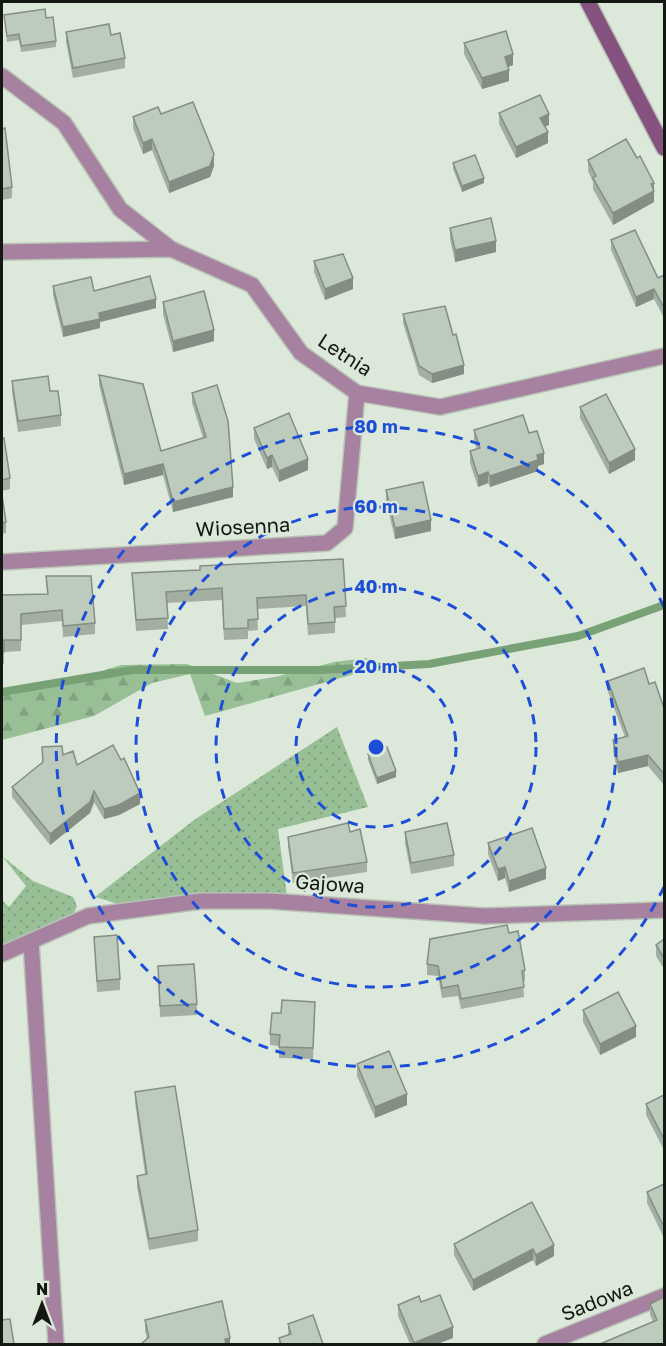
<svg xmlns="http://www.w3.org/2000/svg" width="666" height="1346" font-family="'Golos Text',sans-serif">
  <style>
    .grass { fill: url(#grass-dots) }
    .forest { fill: url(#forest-firs) }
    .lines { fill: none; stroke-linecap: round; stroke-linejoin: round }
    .stream { stroke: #78a175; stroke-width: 8 }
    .minor-casing { stroke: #b8c3b6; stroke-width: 18 }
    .secondary-casing { stroke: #b8c3b6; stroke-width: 18 }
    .minor { stroke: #a681a0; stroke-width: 15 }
    .secondary { stroke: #85517e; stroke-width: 15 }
    .wall { fill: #a3afa2 }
    .shaded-wall { fill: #848e84 }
    .building { fill: #bdcbbc; stroke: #848e84; stroke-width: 1.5 }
    .ring { fill: none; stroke: #1d4ed8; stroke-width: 3; stroke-dasharray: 10 8 }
    .labels { text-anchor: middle; stroke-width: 4.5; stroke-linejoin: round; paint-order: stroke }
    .street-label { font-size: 20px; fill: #141813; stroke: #dce9da }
    .centre { fill: #1d4ed8; stroke: #dce9da; stroke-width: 3 }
    .ring-label { font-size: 18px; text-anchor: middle; font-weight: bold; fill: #1d4ed8; stroke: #dce9da; stroke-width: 4.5; stroke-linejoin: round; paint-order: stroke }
  </style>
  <defs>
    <pattern id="grass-dots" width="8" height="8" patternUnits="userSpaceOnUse" patternTransform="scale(1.5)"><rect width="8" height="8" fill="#98bf95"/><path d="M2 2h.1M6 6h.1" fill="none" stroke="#82a380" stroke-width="1.8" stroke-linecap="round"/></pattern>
    <pattern id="forest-firs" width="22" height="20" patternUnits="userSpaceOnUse" patternTransform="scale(1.5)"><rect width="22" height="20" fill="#98bf95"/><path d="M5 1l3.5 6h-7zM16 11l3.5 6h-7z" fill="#82a380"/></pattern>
  </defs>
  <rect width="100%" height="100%" fill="#dce9da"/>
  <g class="grass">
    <path d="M337 727 368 807 278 829 287 896 247 893 122 905 95 897 194 820Z"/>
    <path d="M2 856 33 881 73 897 77 906 73 915 2 945V900L9 907 26 886Z"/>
  </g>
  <path class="forest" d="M367 658 373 662 369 670 205 716 190 674 152 683 94 716 2 740V695L48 688 121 665 187 664 237 683 275 677 334 662Z"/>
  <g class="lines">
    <path class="stream" d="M2 692 132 670H322L429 664 578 636 664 605"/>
    <defs>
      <g id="minor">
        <path d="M2 76 64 123 120 209 171 249"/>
        <path d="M2 252 171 249 252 285 301 353 357 393 440 407 664 356"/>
        <path d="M2 562 327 543 345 528 357 393"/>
        <path d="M31 941 56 1344"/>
        <path d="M2 954 88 916 201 901H270L484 916 664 910"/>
        <path d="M545 1344 664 1296"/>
      </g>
      <path id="secondary" d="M588 2 664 148"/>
    </defs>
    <use href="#minor" class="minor-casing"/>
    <use href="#secondary" class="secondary-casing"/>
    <use href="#minor" class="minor"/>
    <use href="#secondary" class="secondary"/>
  </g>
  <g class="wall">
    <path d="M4 15 46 18 56 41V47L21 52 19 40 7 42Z"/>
    <path d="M66 32 111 35 125 58V68L73 78 66 42Z"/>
    <path d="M464 43 513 65 508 67 509 81 482 89 464 54Z"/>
    <path d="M499 113 549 125 545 126 548 143 516 158 499 124Z"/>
    <path d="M161 114 214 166 210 177 169 193 152 150 143 154 133 128V117Z"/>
    <path d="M2 129 12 187V198L2 200Z"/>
    <path d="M637 158 654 190V202L613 225 593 189V182L588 171V160Z"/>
    <path d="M453 163 484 183 462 192 453 169Z"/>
    <path d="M450 228 496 252 455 262 450 239Z"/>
    <path d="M611 240 658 278 664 275V318L654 299 636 307 611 250Z"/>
    <path d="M314 261 353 289 325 300 314 272Z"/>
    <path d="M53 286 94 291 156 308 100 322V328L63 337 53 295Z"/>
    <path d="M163 302 214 341 173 352 163 314Z"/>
    <path d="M403 314 453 335 464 374 432 383 419 375 403 323Z"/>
    <path d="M99 375 161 451 203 438 192 403V393L233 497 173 512 163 475 124 485 99 385Z"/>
    <path d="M12 381 50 391 61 415V426L18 432 12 392Z"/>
    <path d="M580 407 635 460 609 474 580 418Z"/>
    <path d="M254 428 308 470 279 482 272 467 267 469 254 439Z"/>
    <path d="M474 430 529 433 544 464 538 466V471L490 487 488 483 478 487 470 463V451L477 449 474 442Z"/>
    <path d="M2 439 10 478V489L2 491Z"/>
    <path d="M386 490 431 531 395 539 386 501Z"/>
    <path d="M2 495 6 522V533L2 534Z"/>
    <path d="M343 559 346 617 335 618V633L308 635 306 606 257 609 258 630 248 631V639L224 640 222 600 167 603 168 629 136 631 132 573 200 570Z"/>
    <path d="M46 576 95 623V634L63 637 62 621 21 625V651L4 652V664H2V595L47 594Z"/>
    <path d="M608 681 649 684 664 708V785L648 766 618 773 613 751V740L625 737 608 692Z"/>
    <path d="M42 747 63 755 77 765 140 804 119 815 104 819 94 802 90 813 50 845 12 797V787L42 763Z"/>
    <path d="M368 754 396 777 377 784 368 760Z"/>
    <path d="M350 832 367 862V872L293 883 288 846V837Z"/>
    <path d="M405 832 454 855V866L411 874 405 843Z"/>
    <path d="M488 843 546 879 509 892 505 878 498 881 488 854Z"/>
    <path d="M509 933 525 970V981H523L524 997 461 1009 458 996 442 998 438 976 427 975V964Z"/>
    <path d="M94 937 120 979V990L97 992Z"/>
    <path d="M664 939V969L656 956V945Z"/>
    <path d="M158 966 197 1004V1015L160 1017Z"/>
    <path d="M583 1010 636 1037 600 1055 583 1022Z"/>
    <path d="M315 1013 313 1059 279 1058V1046L270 1045V1034Z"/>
    <path d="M357 1064 407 1105 375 1118 357 1076Z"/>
    <path d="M135 1092 198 1230V1241L149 1250 137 1187V1176L145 1174 135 1102Z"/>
    <path d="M664 1095V1150L646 1115V1104Z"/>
    <path d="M664 1184 663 1236 647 1203V1192Z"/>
    <path d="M532 1202 554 1256 536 1266 533 1260 473 1291 454 1255V1244Z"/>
    <path d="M664 1297V1344L650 1315V1304Z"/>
    <path d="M421 1302 453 1338 437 1344H410L398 1316V1305Z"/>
    <path d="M145 1320 230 1344 147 1339 145 1331Z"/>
    <path d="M288 1324 323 1344H279V1338L288 1335Z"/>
  </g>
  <g class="shaded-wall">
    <path d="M513 54V65L505 68V57Z"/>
    <path d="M509 70V81L482 89V78Z"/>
    <path d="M549 114V125L540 129V118Z"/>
    <path d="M548 132V143L516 158V147Z"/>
    <path d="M152 139V150L143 154V143Z"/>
    <path d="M214 154V166L210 177 169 193V182Z"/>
    <path d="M484 178V183L462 192V186Z"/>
    <path d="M654 183V202L613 225V213Z"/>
    <path d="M496 241V252L455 262V250Z"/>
    <path d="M353 278V289L325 300V289Z"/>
    <path d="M654 289V299L636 307V297Z"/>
    <path d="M156 299V308L100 322V328L63 337V327L99 313Z"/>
    <path d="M214 330V341L173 352V341Z"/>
    <path d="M464 365V374L432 383V374Z"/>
    <path d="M635 449V460L609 474V463Z"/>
    <path d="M544 453V464L538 466V471L490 487V476Z"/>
    <path d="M272 455V467L267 469V458Z"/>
    <path d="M308 459V470L279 482V471Z"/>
    <path d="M163 464V475L124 485V474Z"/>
    <path d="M488 472V483L478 487V476Z"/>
    <path d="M233 487V497L173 512V502Z"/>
    <path d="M431 520V531L395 539V528Z"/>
    <path d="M648 755V766L618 773V762Z"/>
    <path d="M396 771V777L377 784V778Z"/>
    <path d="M94 791V802L90 813 50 845V834Z"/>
    <path d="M140 793V804L119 815 104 819V809Z"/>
    <path d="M505 867V878L498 881V869Z"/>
    <path d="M546 868V879L509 892V881Z"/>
    <path d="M636 1026V1037L600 1055V1044Z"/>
    <path d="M407 1094V1105L375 1118V1107Z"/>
    <rect x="663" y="1225" width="1" height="11"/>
    <path d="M554 1245V1256L536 1266V1255Z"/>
    <path d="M533 1249V1260L473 1291V1280Z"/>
    <path d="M453 1327V1338L437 1344H414V1343Z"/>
    <path d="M230 1338V1344H225V1339Z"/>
  </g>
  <g class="building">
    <path d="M45 9 46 18 53 17 56 41 21 46 19 34 7 36 4 15Z"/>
    <path d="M109 24 111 35 120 33 125 58 73 68 66 32Z"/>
    <path d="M506 31 513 54 505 57 509 70 482 78 464 43Z"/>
    <path d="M540 95 549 114 540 118 548 132 516 147 499 113Z"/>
    <path d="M193 102 214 154 210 166 169 182 152 139 143 143 133 117 158 107 161 114Z"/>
    <path d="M5 128 12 187 2 189V129Z"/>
    <path d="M626 139 637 158 640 156 654 183 651 184 654 191 613 213 593 178 596 176 588 160Z"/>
    <path d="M475 155 484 178 462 186 453 163Z"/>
    <path d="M491 218 496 241 455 250 450 228Z"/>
    <path d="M635 230 658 278 664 275V308L654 289 636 297 611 240Z"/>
    <path d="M343 254 353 278 325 289 314 261Z"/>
    <path d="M150 276 156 299 99 313 100 319 63 327 53 286 91 277 94 291Z"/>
    <path d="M204 291 214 330 173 341 163 302Z"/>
    <path d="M445 306 453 335 456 334 464 365 432 374 419 366 403 314Z"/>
    <path d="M99 375 143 384 161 451 206 437 192 393 217 385 228 421 233 487 173 502 163 464 124 474Z"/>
    <path d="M48 376 50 391H58L61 415 18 421 12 381Z"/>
    <path d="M606 394 635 449 609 463 580 407Z"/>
    <path d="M289 413 308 459 279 471 272 455 267 458 254 428Z"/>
    <path d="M523 415 529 433 537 431 544 453 537 455 538 460 490 476 488 472 478 476 470 451 480 448 474 430Z"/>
    <path d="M4 438 10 478 2 480V439Z"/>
    <path d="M423 482 431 520 395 528 386 490Z"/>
    <path d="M2 495 6 522 2 523Z"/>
    <path d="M343 559 346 606 334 607 335 622 308 624 306 595 257 598 258 619 248 620V628L224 629 222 588 166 592 168 618 136 620 132 573 200 570V566Z"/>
    <path d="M46 576H91L95 623 63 626 62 610 21 614V640H4V652L2 653V595L48 594Z"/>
    <path d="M644 668 649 684 655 682 664 708V774L648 755 618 762 613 740 628 736 608 681Z"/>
    <path d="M113 745 121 760 124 758 140 793 119 805 104 809 94 791 90 802 50 834 12 787 43 762 42 747 62 746 63 755 73 751 77 765Z"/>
    <path d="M387 747 396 771 377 778 368 754Z"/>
    <path d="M348 823 350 832 360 829 367 862 293 873 288 837Z"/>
    <path d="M447 823 454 855 411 863 405 832Z"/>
    <path d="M532 828 546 868 509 881 505 867 498 869 488 843Z"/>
    <path d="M507 925 509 933 518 931 525 970 522 971 524 987 461 999 458 985 442 988 438 966 427 964 430 939Z"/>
    <path d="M117 935 120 979 97 981 94 937Z"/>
    <path d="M664 939V958L656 945Z"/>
    <path d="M194 964 197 1004 160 1006 158 966Z"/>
    <path d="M618 992 636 1026 600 1044 583 1010Z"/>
    <path d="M282 1000 315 1002 313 1048 279 1047 280 1035 270 1034 272 1013H281Z"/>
    <path d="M389 1051 407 1094 375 1107 357 1064Z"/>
    <path d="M175 1086 198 1230 149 1239 137 1176 147 1174 135 1092Z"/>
    <path d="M664 1095V1139L646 1104Z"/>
    <path d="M664 1184V1225H663L647 1192Z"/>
    <path d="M532 1202 554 1245 536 1255 533 1249 473 1280 454 1244Z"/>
    <path d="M440 1295 453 1327 414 1343 398 1305 419 1296 421 1302Z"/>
    <path d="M664 1297V1344H600L657 1320 650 1304Z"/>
    <path d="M222 1301 230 1338 225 1339 226 1344H141L149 1337 145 1320Z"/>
    <path d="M313 1315 323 1344H281L279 1338 291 1334 288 1324Z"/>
    <path d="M10 1319 14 1344H2V1320Z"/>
  </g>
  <g class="ring">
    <circle cx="376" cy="747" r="80"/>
    <circle cx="376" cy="747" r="160"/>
    <circle cx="376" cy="747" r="240"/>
    <path d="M664 887A320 320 0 1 1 664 607"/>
  </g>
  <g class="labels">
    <g class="street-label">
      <text transform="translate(345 355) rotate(33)" y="7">Letnia</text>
      <text transform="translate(243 527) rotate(-3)" y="7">Wiosenna</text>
      <text transform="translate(330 884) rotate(4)" y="7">Gajowa</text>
      <text transform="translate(597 1301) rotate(-22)" y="7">Sadowa</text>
    </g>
  </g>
  <circle cx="376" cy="747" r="9" class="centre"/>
  <g class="ring-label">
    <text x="376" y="433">80 m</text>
    <text x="376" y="513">60 m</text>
    <text x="376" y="593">40 m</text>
    <text x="376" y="673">20 m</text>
  </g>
  <rect width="666" height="1346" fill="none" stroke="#141813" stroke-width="6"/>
  <g transform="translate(42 1304)" stroke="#dce9da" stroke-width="4.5" paint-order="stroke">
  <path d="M0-4.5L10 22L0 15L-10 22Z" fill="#141813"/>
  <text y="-9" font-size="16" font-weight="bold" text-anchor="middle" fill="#141813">N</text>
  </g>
</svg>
